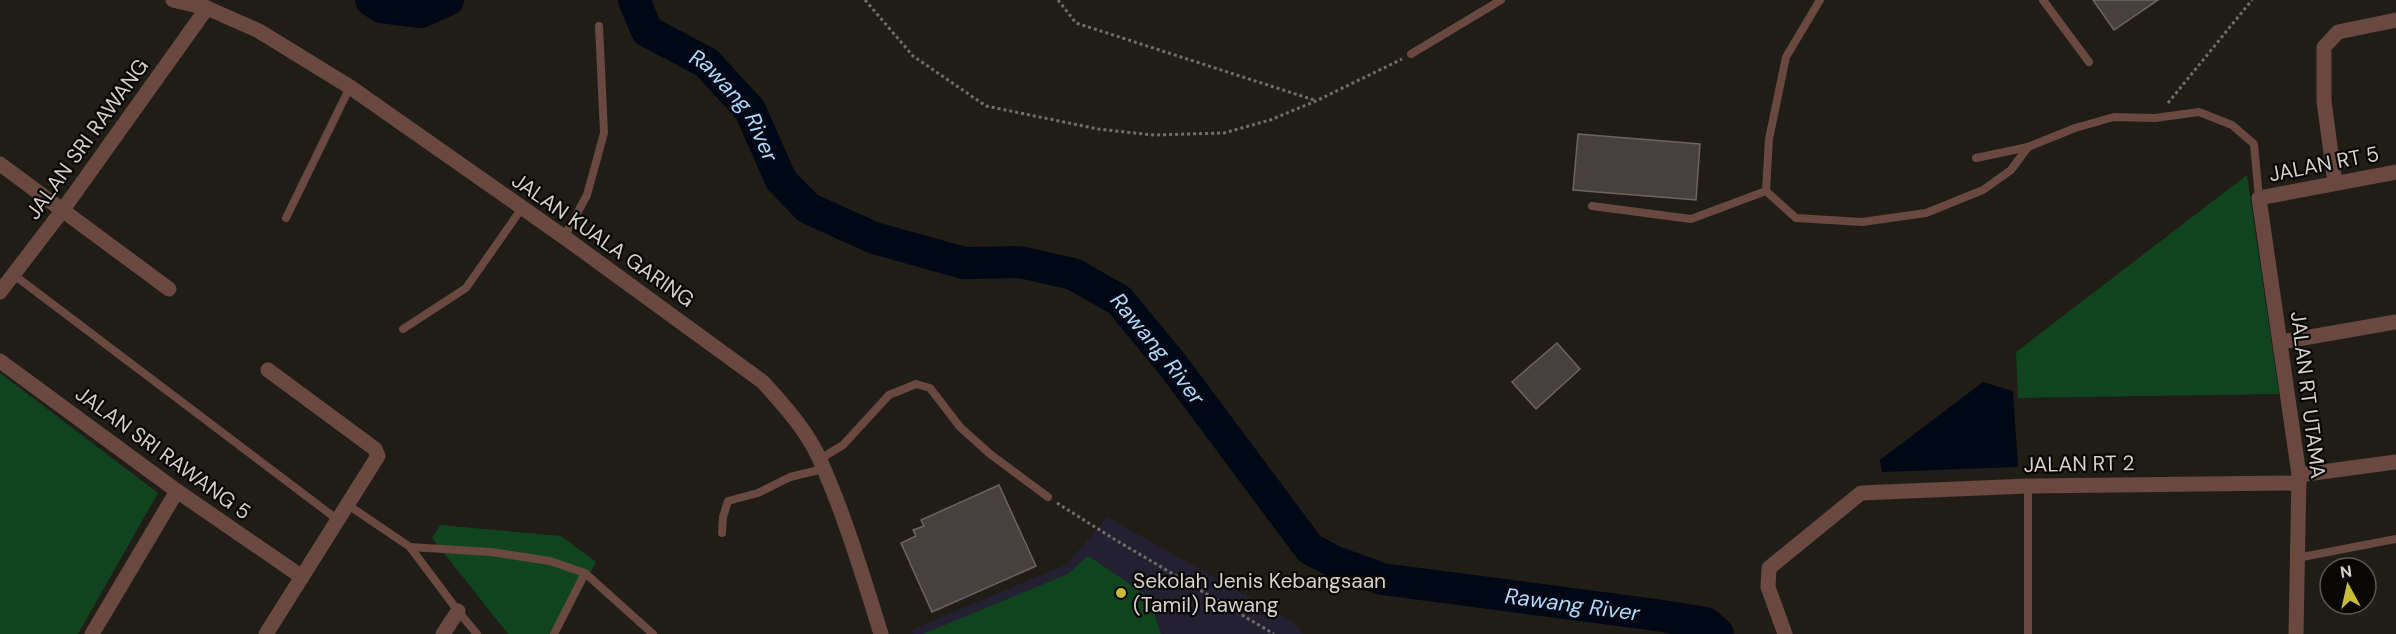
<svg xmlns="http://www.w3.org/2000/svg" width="2396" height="634" font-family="'DM Sans',sans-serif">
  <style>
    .education { fill: #232131 }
    .green { fill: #10441e }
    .water { fill: #000715 }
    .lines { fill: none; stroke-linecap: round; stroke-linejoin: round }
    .river { stroke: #000715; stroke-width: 32 }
    .building { fill: #48403e; stroke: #6d6461; stroke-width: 1.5 }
    .path { stroke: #716e69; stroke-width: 3; stroke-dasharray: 3 3; stroke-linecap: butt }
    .service { stroke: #69483f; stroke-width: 8 }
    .minor { stroke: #69483f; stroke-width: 15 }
    .tertiary { stroke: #69483f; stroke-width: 15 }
    .poi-dot { fill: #c8bb3b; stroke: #080705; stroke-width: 2 }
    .labels { text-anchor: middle; stroke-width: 4.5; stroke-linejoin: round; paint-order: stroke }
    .street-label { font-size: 21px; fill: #d4d1ce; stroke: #080705 }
    .poi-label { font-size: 21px; fill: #d4d1ce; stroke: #080705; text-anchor: start }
    .water-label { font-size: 22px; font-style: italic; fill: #b3d9f5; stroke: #080705 }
  </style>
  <rect width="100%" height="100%" fill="#201c16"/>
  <path class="education" d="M1107 517 1294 622 1304 634H913L911 630 1067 564Z"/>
  <g class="green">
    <path d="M2247 175 2279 394 2018 398 2016 352Z"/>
    <path d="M0 373 158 493 78 634H0Z"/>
    <path d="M440 525 561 536 596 562 558 634H508L432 538Z"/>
    <path d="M1088 556 1148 596 1161 634H923L1068 574Z"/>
  </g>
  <path class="water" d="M1983 382 2013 391 2018 467 1882 472 1880 460Z"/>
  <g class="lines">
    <g class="river">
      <path d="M371 0 381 7 421 12 448 0"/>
      <path id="s1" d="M634 0 647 31 707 63 750 110 781 180 808 208 874 238 964 263 1020 262 1073 274 1119 300 1172 364 1310 549 1333 561 1382 579 1656 615 1706 623 1718 634"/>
    </g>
  </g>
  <g class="building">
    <path d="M2093 0H2158L2114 30Z"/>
    <path d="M1578 134 1700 144 1696 200 1573 190Z"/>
    <path d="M1557 343 1580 369 1536 409 1512 382Z"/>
    <path d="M999 485 1036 566 932 612 901 543 916 536 913 530 924 526 921 520Z"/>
  </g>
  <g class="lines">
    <g class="path">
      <path d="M865 0 913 56 986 106 1098 129 1153 135 1224 133 1270 120 1316 101 1402 59"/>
      <path d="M1058 0 1076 23 1314 100"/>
      <path d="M2168 103 2252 0"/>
      <path d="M1057 503 1114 539 1274 634"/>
    </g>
    <g class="service">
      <path d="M2043 0 2089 62"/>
      <path d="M1411 54 1501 0"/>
      <path d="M1976 158 2028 147 2075 128 2114 117 2155 118 2199 112 2232 125 2254 144 2259 198"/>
      <path d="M1766 191 1769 139 1786 57 1820 0"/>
      <path d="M1592 206 1691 219 1766 191 1796 218 1862 222 1926 213 1983 190 2011 170 2028 147"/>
      <path d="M286 218 350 87"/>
      <path d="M564 237 587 195 604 133 599 26"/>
      <path d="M14 275 338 520"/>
      <path d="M403 329 466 288 522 208"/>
      <path d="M820 459 843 445 889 395 916 384 930 388 960 427 990 454 1048 497"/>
      <path d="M2028 486V634"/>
      <path d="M348 505 410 547 458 611 477 634"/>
      <path d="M722 533 723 517 728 501 758 493 790 477 823 469"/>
      <path d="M410 547 491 552 550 561 585 573 653 634"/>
      <path d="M2297 558 2396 539"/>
      <path d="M554 634 585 573"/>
    </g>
    <g class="minor">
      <path d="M0 164 169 289"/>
      <path d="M2335 183 2324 101V47L2338 32 2396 20"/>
      <path d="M0 292 62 211 207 8"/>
      <path d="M2281 342 2396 322"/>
      <path d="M0 361 177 491 302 577"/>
      <path d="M2299 475 2396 462"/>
      <path d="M92 634 177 491"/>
      <path d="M266 634 378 456 375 449 268 370"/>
      <path d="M443 634 458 611"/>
      <path d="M1785 634 1768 587 1769 568 1861 493 2028 486 2299 483"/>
      <path d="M2296 634 2299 475 2259 198 2396 172"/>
    </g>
    <path class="tertiary" d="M173 0 207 8 259 31 350 87 564 237 763 382C784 406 807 430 820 460 845 516 863 576 881 634"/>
  </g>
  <circle class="poi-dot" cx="1121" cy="593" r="6"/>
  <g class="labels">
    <g class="street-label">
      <text transform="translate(87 139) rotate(-54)" y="7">JALAN SRI RAWANG</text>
      <text transform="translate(2324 164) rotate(-11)" y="7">JALAN RT 5</text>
      <text transform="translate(603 240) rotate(35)" y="7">JALAN KUALA GARING</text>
      <text transform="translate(2308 395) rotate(83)" y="7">JALAN RT UTAMA</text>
      <text transform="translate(163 453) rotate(36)" y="7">JALAN SRI RAWANG 5</text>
      <text transform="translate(2079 464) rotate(-1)" y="7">JALAN RT 2</text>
    </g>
    <g class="poi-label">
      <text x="1133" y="588">Sekolah Jenis Kebangsaan<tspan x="1133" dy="24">(Tamil) Rawang</tspan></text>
    </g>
    <g class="water-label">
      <text dy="8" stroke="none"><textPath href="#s1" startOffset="152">Rawang River</textPath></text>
      <text dy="8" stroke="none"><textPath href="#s1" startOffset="672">Rawang River</textPath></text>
      <text dy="8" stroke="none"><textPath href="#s1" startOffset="1194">Rawang River</textPath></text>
    </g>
  </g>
  <g transform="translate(2348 586) rotate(352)"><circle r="28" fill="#080705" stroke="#5a5855" stroke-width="1.5"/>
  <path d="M0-4.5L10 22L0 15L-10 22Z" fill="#c8bb3b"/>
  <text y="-9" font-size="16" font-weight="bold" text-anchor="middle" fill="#d4d1ce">N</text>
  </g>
</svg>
